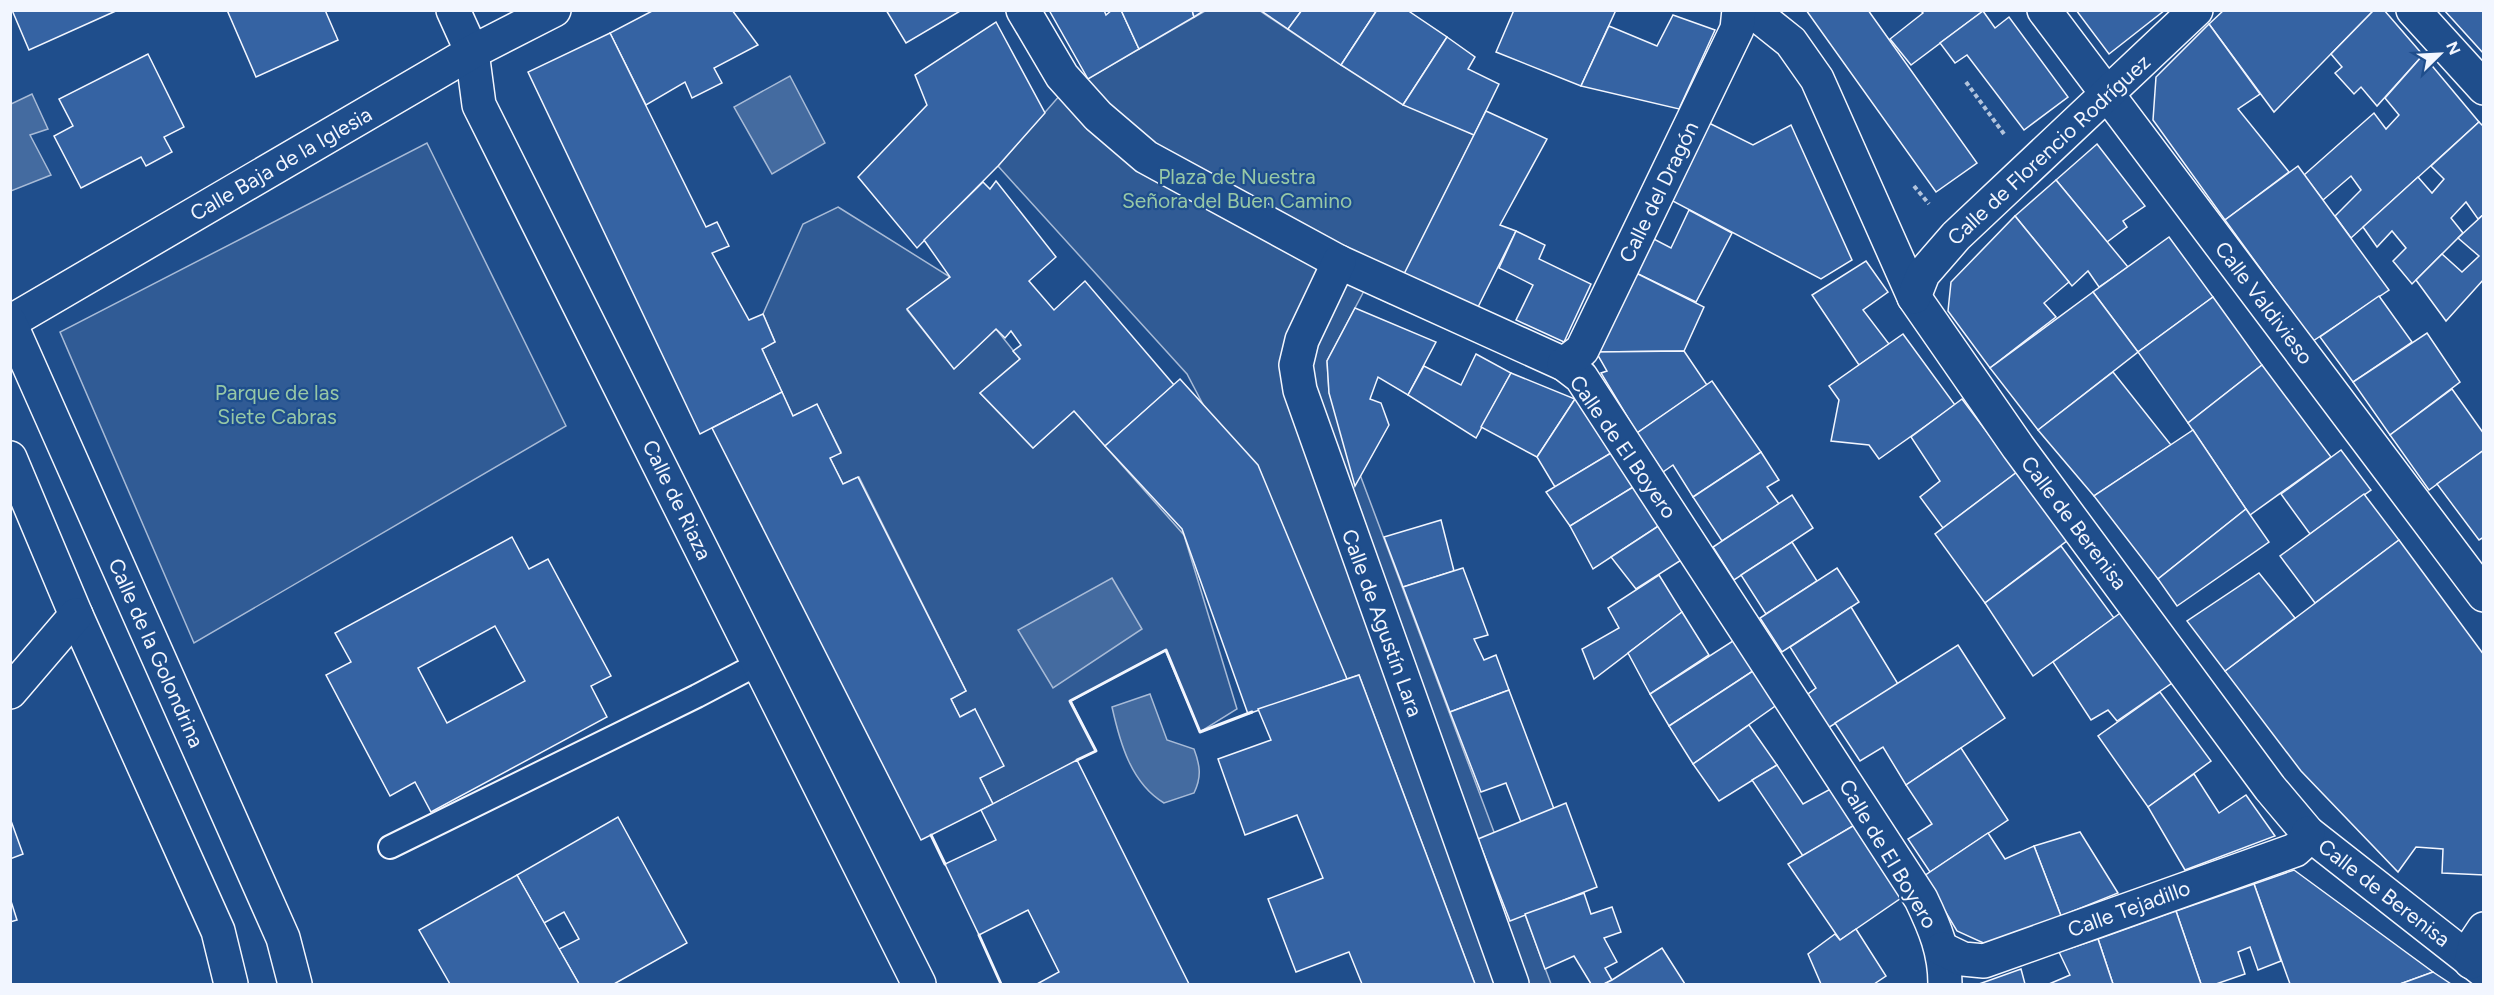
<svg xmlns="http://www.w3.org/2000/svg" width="2494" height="995" font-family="Figtree,sans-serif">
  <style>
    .built { fill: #305b95; stroke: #a8bbd7; stroke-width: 1.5 }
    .water { fill: #446ba0; stroke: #a8bbd7; stroke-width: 1.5 }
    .building { fill: #3563a3; stroke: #f2f6ff; stroke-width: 1.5; fill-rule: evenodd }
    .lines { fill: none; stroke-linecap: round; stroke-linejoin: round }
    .service-casing { stroke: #f2f6ff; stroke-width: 26 }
    .minor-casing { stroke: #f2f6ff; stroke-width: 36 }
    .path { stroke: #b3c4dc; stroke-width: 4; stroke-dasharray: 4.5 3; stroke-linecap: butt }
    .service { stroke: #1f4e8c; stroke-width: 22 }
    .minor { stroke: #1f4e8c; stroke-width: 33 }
    .wall { stroke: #f2f6ff; stroke-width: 3 }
    .labels { text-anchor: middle; stroke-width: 4.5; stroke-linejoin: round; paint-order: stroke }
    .street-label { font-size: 21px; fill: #f2f6ff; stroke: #1f4e8c }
    .park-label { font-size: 21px; fill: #97c8a6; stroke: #1f4e8c }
  </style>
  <rect width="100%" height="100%" fill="#1f4e8c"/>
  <g class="built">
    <path d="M1205 11H1260L1341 65 1474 135 1390 304 1364 291 1327 361 1329 392 1551 984H1475L1359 675 1347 679 1187 374 998 166 1061 94Z"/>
    <path d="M427 143 566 426 194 643 60 332Z"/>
    <path d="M838 207 950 277 907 310 954 369 996 329 1020 359 980 393 1033 448 1074 411 1184 535 1237 709 1200 732 1165 650 1071 701 1096 751 993 804 980 778 975 709 960 717 951 699 966 691 859 477 843 484 830 458 841 452 817 405 793 416 762 349 775 342 763 314 803 224Z"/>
  </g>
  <g class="water">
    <path d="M790 76 825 143 772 174 734 107Z"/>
    <path d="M32 94 48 129 30 135 51 175 11 191V104Z"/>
    <path d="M1112 578 1142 629 1053 688 1018 630Z"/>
    <path d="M1150 694 1167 740 1194 749C1200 765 1202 777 1194 793L1164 803C1131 783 1120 743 1112 707Z"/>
  </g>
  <g class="building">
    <path d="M12 10H118L29 50Z"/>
    <path d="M227 10H325L338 40 256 77Z"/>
    <path d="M654 10H732L758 45 714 68 722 83 692 98 685 82 646 105 610 33Z"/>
    <path d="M886 10H962L906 43Z"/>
    <path d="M1049 10H1104L1106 15 1112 10H1121L1139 49 1088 79Z"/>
    <path d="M1121 10H1192L1194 17 1139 49Z"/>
    <path d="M1192 10H1205L1194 17Z"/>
    <path d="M1260 10H1302L1288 29Z"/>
    <path d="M1302 10H1377L1341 65 1288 29Z"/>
    <path d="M1377 10H1407L1447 37 1403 105 1341 65Z"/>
    <path d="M1514 10H1616L1581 86 1496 52Z"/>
    <path d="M1806 10H1868L1977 163 1936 192Z"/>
    <path d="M1920 10H1983V11L1911 65 1890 39 1923 13Z"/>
    <path d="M2076 10H2165L2109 54Z"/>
    <path d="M2224 10H2374L2274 112 2209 24Z"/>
    <path d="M2374 10H2384L2423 55 2377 106 2361 87 2354 94 2335 73 2342 67 2331 54Z"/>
    <path d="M2444 10H2484V54Z"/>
    <path d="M1983 11 1995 28 2009 17 2068 97 2024 130 1967 55 1955 63 1940 43Z"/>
    <path d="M1673 15 1715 30 1679 109 1581 86 1609 26 1657 46Z"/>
    <path d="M996 22 1045 113 998 166 917 248 858 177 927 105 915 75Z"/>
    <path d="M2209 24 2260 94 2238 109 2289 172 2225 220 2153 120 2156 77Z"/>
    <path d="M610 33 706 227 717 222 729 246 712 253 749 320 763 314 775 342 762 349 782 392 700 434 528 72Z"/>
    <path d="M1447 37 1475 57 1468 69 1499 84 1474 135 1403 105Z"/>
    <path d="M148 54 184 127 164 137 172 152 146 166 141 157 81 188 54 136 73 126 59 99Z"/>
    <path d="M2423 55 2479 122 2351 238 2335 216 2361 190 2351 176 2323 200 2304 175 2374 113 2386 129 2399 115 2385 98Z"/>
    <path d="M1486 111 1547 139 1500 225 1516 231 1477 309 1403 276Z"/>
    <path d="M1707 122 1753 145 1791 125 1852 260 1821 279 1667 198Z"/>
    <path d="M2479 122 2484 127V214L2478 219 2466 202 2451 218 2463 233 2412 284 2393 261 2406 248 2392 231 2377 247 2363 227 2418 177 2432 193 2444 179 2431 166Z"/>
    <path d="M2097 144 2145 206 2123 221 2127 227 2107 242 2056 180Z"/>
    <path d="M2298 166 2389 290 2313 341 2225 220Z"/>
    <path d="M2056 180 2128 267 2099 287 2088 271 2072 286 2015 216Z"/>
    <path d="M996 181 1056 257 1029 281 1054 310 1085 281 1174 385 1105 446 1074 411 1033 448 980 393 1020 359 1013 351 1021 345 1011 331 1005 338 996 329 954 369 907 309 950 277 924 240 983 182 990 189Z"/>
    <path d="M1689 210 1732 233 1696 302 1634 272 1650 237 1671 248Z"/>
    <path d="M2484 214V279L2446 321 2416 280 2442 254 2462 272 2479 256 2458 238Z"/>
    <path d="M2015 216 2069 282 2044 303 2056 317 1990 368 1948 311 1951 282Z"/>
    <path d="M1516 231 1545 245 1539 259 1591 284 1564 342 1516 320 1533 285 1499 268Z"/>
    <path d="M2169 237 2213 297 2138 352 2093 292Z"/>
    <path d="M1866 261 1888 292 1863 310 1889 344 1859 365 1812 295Z"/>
    <path d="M1634 272 1704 307 1684 351 1596 352Z"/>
    <path d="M2093 292 2138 352 2038 430 1990 368Z"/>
    <path d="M2379 296 2412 342 2353 382 2320 337Z"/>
    <path d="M2213 297 2262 365 2188 423 2138 352Z"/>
    <path d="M1355 308 1436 342 1408 395 1378 377 1370 399 1381 403 1389 425 1355 486 1329 393 1327 361Z"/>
    <path d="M2427 333 2460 382 2390 435 2353 382Z"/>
    <path d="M1903 334 1955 405 1879 459 1869 445 1831 441 1839 400 1829 386Z"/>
    <path d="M1684 351 1707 385 1637 433 1601 373 1607 371 1596 352Z"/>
    <path d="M1476 354 1511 373 1476 438 1408 395 1424 366 1461 385Z"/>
    <path d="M2262 365 2331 457 2250 515 2188 423Z"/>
    <path d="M2113 372 2171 445 2094 496 2038 430Z"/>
    <path d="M1511 373 1575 399 1537 457 1481 427Z"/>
    <path d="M1180 379 1258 465 1347 679 1248 714 1182 529 1105 446Z"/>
    <path d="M1712 381 1761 452 1693 497 1673 465 1663 472 1637 433Z"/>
    <path d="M2452 389 2484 434V450L2429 490 2390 435Z"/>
    <path d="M782 392 793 416 817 404 841 453 830 458 843 484 858 477 966 691 951 699 960 717 975 709 1004 766 980 778 993 804 921 840 712 428Z"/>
    <path d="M1575 399 1590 405 1616 450 1555 487 1537 457Z"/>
    <path d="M1962 399 2017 472 1943 528 1920 497 1940 481 1911 437Z"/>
    <path d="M2193 430 2246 509 2158 579 2094 496Z"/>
    <path d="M1616 450 1638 484 1570 526 1546 492Z"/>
    <path d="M2341 450 2371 490 2310 534 2281 494Z"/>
    <path d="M2484 450V537L2479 540 2437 484Z"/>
    <path d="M1761 452 1779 480 1767 487 1779 504 1722 541 1693 497Z"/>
    <path d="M2017 472 2068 540 1985 603 1935 534Z"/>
    <path d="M1638 484 1663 523 1593 569 1570 526Z"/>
    <path d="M2364 494 2399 540 2315 603 2280 556Z"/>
    <path d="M1792 495 1813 528 1734 580 1713 547Z"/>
    <path d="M2246 509 2269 542 2177 606 2158 579Z"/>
    <path d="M1441 520 1454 571 1403 587 1384 537Z"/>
    <path d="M1663 523 1686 557 1636 589 1611 557Z"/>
    <path d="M512 537 529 569 548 559 611 676 591 686 607 717 431 812 415 782 390 796 326 675 351 662 335 633ZM495 626 525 681 447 723 418 668Z"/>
    <path d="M2399 540 2484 655V875L2442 873 2443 849 2416 847 2398 872 2301 771 2225 671Z"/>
    <path d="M1792 542 1817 581 1766 614 1741 575Z"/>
    <path d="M2061 546 2114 618 2033 676 1985 603Z"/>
    <path d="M1463 568 1488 635 1474 639 1484 660 1496 655 1509 690 1450 712 1403 587Z"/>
    <path d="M1837 568 1859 602 1782 652 1760 618Z"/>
    <path d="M2259 573 2295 618 2225 671 2187 621Z"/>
    <path d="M1659 575 1682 612 1594 679 1582 649 1619 628 1608 608Z"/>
    <path d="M1851 607 1898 684 1828 728 1808 694 1816 688 1790 647Z"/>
    <path d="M2123 611 2172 683 2117 721 2108 710 2091 720 2053 662Z"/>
    <path d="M1682 612 1709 655 1650 694 1628 653Z"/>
    <path d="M1736 639 1756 669 1669 726 1650 694Z"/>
    <path d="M1958 645 2005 718 1906 785 1883 747 1860 761 1835 723Z"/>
    <path d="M1756 669 1778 704 1693 764 1669 726Z"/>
    <path d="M1359 675 1475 984H1362L1349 952 1296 972 1268 899 1323 878 1297 815 1245 835 1218 759 1271 740 1258 709Z"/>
    <path d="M1509 690 1554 809 1521 822 1506 783 1481 792 1450 712Z"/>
    <path d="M2160 692 2211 761 2148 807 2098 736Z"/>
    <path d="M1749 725 1777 765 1719 801 1693 764Z"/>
    <path d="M1961 748 2008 820 1930 872 1908 839 1932 824 1906 785Z"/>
    <path d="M1077 760 1189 984H1037L1059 972 1028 910 979 935 945 864 996 840 981 810Z"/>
    <path d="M1777 765 1803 804 1836 786 1858 823 1803 856 1752 780Z"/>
    <path d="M2194 774 2219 813 2246 795 2275 836 2185 870 2148 807Z"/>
    <path d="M1566 803 1597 887 1510 921 1478 839Z"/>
    <path d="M618 817 687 943 614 984H579L559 949 579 939 564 912 544 923 517 875Z"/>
    <path d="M10 818 23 854 10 859Z"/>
    <path d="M1858 823 1904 896 1840 940 1788 864Z"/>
    <path d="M2080 832 2118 893 2061 916 2034 846Z"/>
    <path d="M1988 833 2005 859 2034 846 2061 916 1990 946 1957 931 1924 876Z"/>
    <path d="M2294 870 2433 972 2400 984H2290L2254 884Z"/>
    <path d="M517 875 579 984H450L419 930Z"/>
    <path d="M2254 884 2281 961 2258 970 2250 947 2238 952 2245 974 2216 984H2201L2176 911Z"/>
    <path d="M1584 893 1591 914 1612 907 1621 932 1604 938 1617 962 1605 968 1612 980 1604 984H1591L1574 956 1545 969 1525 914Z"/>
    <path d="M10 898 17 920 10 922Z"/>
    <path d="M2176 911 2201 984H2113L2098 939Z"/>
    <path d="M1856 929 1886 976 1874 984H1821L1808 954 1835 934 1840 940Z"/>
    <path d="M2098 939 2113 984H2049L2070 975 2059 952Z"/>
    <path d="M1662 948 1685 984H1604L1612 980Z"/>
    <path d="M2021 969 2025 984H1979Z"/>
    <path d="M2433 972 2451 984H2400Z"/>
  </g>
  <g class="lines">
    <defs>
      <path id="service" d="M390 847 697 696 758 664"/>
      <g id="minor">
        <path d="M453 10 472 52 479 105 919 984"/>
        <path d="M1023 10 1062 76 1098 116 1146 157 1339 262 1564 364 1581 377 1921 899C1935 928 1945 952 1945 984"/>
        <path d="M1751 10 1791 42 1817 79 1914 297 2018 447 2270 788 2308 833 2484 971"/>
        <path d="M2044 10 2484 595"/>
        <path d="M2413 10 2484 88"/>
        <path d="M1339 262 1302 340 1296 365 1300 390 1512 984"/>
        <path d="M1914 297 1923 274 1956 236 2196 10"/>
        <path d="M10 322 472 52 554 10"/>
        <path d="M10 323 283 938 295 984"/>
        <path d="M1564 364 1582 350 1737 29 1739 10"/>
        <path d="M10 458 76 615 218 931 231 984"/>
        <path d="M10 692 76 615"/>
        <path d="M1942 949 1963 959 1984 961 2295 850 2305 841 2308 833"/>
        <path d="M2471 962 2476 941 2484 929"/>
      </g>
    </defs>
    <use href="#service" class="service-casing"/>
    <use href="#minor" class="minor-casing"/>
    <g class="path">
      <path d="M1966 82 2004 134"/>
      <path d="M1914 186 1929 204"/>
    </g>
    <use href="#service" class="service"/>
    <use href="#minor" class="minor"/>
    <g class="wall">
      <path d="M1077 760 1096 751 1070 701 1166 650 1200 732 1252 712"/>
      <path d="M931 835 945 864"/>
      <path d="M979 935 1001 984"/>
    </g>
  </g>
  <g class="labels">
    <g class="street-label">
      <text transform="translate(2049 150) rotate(-43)" y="7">Calle de Florencio Rodríguez</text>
      <text transform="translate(281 164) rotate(-30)" y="7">Calle Baja de la Iglesia</text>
      <text transform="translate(1659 192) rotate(-64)" y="7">Calle del Dragón</text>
      <text transform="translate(2264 303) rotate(53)" y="7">Calle Valdivieso</text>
      <text transform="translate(1623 447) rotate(55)" y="7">Calle de El Boyero</text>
      <text transform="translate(677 500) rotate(64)" y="7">Calle de Riaza</text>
      <text transform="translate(2074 523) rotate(53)" y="7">Calle de Berenisa</text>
      <text transform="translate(1382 623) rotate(70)" y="7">Calle de Agustín Lara</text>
      <text transform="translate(156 653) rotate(66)" y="7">Calle de la Golondrina</text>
      <text transform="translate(1888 854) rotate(59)" y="7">Calle de El Boyero</text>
      <text transform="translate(2384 893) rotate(38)" y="7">Calle de Berenisa</text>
      <text transform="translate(2129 909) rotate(-20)" y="7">Calle Tejadillo</text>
    </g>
    <g class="park-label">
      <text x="1237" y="184">Plaza de Nuestra<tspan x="1237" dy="24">Señora del Buen Camino</tspan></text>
      <text x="277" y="400">Parque de las<tspan x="277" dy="24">Siete Cabras</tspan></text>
    </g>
  </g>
  <rect width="2494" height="995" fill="none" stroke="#f2f6ff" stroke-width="24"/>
  <g transform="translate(2440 54) rotate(66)" stroke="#1f4e8c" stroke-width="4.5" paint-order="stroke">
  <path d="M0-4.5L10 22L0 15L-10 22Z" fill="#f2f6ff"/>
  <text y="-9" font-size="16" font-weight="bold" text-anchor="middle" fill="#f2f6ff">N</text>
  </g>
</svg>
